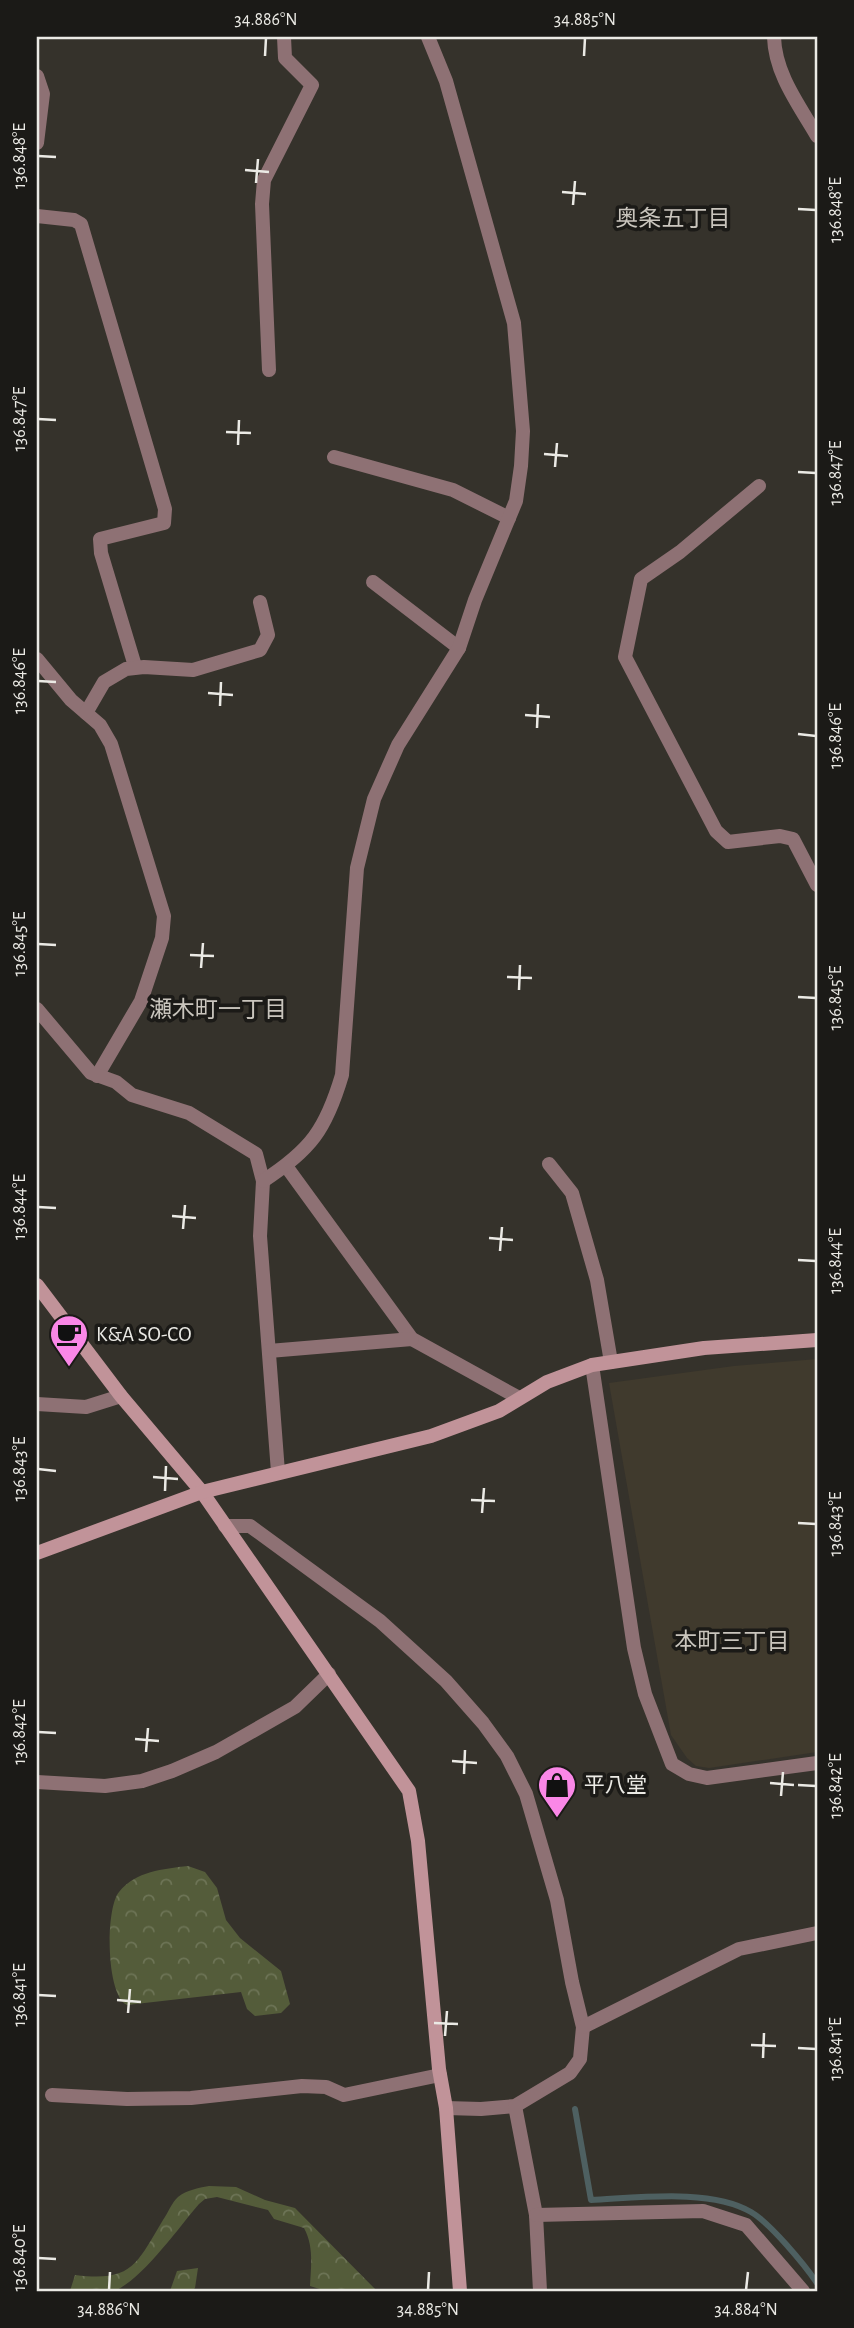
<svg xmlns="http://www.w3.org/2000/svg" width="854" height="2328" font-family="'Alegreya Sans','Noto Sans JP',sans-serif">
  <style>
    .built { fill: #403a2d }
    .forest { fill: url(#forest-crowns) }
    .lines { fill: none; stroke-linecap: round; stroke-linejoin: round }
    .stream { stroke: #4e6061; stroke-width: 6 }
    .street { stroke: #8e7174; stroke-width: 14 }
    .secondary { stroke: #c19399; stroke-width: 14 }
    .ticks { fill: none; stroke: #ebeae5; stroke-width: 2.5 }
    .labels { text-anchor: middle; stroke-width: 7; stroke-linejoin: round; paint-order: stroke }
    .poi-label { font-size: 21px; fill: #ebeae5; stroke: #1b1a17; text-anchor: start }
    .neighbourhood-label { font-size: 23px; fill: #c9c5bd; stroke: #1b1a17 }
    .neatline { fill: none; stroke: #ebeae5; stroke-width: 2.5 }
    .ticks-label { font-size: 18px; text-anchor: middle; fill: #ebeae5 }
  </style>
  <defs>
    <pattern id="forest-crowns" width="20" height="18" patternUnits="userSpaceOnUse" patternTransform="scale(1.75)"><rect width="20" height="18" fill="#545c3a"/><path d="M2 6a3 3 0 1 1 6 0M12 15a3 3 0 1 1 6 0" fill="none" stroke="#6d7456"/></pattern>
  </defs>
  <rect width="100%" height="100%" fill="#35322b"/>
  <path class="built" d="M817 1359V1752L709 1768 696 1766 687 1758 671 1735 609 1383 734 1366Z"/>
  <g class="forest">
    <path d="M188 1866 205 1872 217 1888 226 1920 240 1938 281 1971 290 2004 281 2013 255 2016 247 2009 241 1992 127 2005C106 1996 105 1909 119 1892 136 1871 163 1869 188 1866Z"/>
    <path d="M209 2186 236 2187 265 2200 295 2208 377 2291H326L310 2286C311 2266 314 2246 304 2228L274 2219 268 2210 217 2197 205 2199 199 2204C179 2227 141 2281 114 2291 102 2295 83 2291 70 2291L75 2275C132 2282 136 2265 163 2220 168 2213 172 2202 178 2197 187 2190 198 2188 209 2186Z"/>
    <path d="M198 2268 195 2288 192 2291H170L177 2271Z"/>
  </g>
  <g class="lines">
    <path class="stream" d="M575 2109 591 2200C636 2198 711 2188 751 2212 770 2223 804 2264 817 2283"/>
    <g class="street">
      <path d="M774 37C775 74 799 105 817 136"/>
      <path d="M37 76 43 94 37 143"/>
      <path d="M37 216 74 220 81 224 165 509 164 523 100 539 101 553 135 666"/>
      <path d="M269 370 262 204 264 180 312 85 285 58 284 37"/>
      <path d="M334 457 453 490 509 518"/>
      <path d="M759 486 680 552 641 579 625 657 716 831 728 842 780 836 793 839 817 885"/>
      <path d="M373 582 459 648"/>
      <path d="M37 659 71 700 100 725 111 744 164 916 162 938 141 1001 97 1076"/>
      <path d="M86 713 104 682 126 669 144 667 193 670 260 650 268 635 260 602"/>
      <path d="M37 1009 91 1073 116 1082 132 1095 189 1113 256 1154 263 1181 260 1236 278 1472"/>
      <path d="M549 1164 572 1193 597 1280 611 1362"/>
      <path d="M286 1166 412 1339 519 1398"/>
      <path d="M263 1181C311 1150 326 1129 342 1075L357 868 374 799 398 745 459 648 475 600 516 501 521 466 523 431 514 323 446 81 428 37"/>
      <path d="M269 1351 412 1339"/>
      <path d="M592 1365 634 1648 645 1694 672 1764 689 1774 707 1778 817 1763"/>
      <path d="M37 1404 86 1407 121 1396"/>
      <path d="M225 1526H250L380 1621 446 1681 483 1723 507 1756 526 1794 557 1900 572 1982 583 2027 580 2059 570 2073 515 2106 481 2109 446 2108"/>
      <path d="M37 1782 105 1786 142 1781 172 1771 216 1752 295 1707 329 1674"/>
      <path d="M583 2027 739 1949 817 1933"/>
      <path d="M52 2095 127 2099 191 2098 302 2086 326 2087 344 2095 440 2075"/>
      <path d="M515 2106 536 2215 540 2291"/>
      <path d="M536 2215 703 2211 746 2225 803 2291"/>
    </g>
    <g class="secondary">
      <path d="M37 1285 121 1396 202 1492 409 1791 418 1841 439 2069 446 2108 460 2291"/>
      <path d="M37 1553 202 1492 431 1436 499 1411 547 1382 592 1365 704 1348 817 1340"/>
    </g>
  </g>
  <path class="ticks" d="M265 56 266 38M584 56 585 38M38 156 56 157M245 170 269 172M256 183 258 159M562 192 586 194M573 205 575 181M798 209 816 210M38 419 56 420M226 432 251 433M238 445 239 420M544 454 568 456M555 467 557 443M798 472 816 473M38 681 56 682M208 693 233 695M220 706 221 682M525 715 550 717M537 728 538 704M798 734 816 736M38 944 56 945M190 955 214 956M201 968 203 943M507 977 532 978M519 990 520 965M798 997 816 998M38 1207 56 1208M172 1216 196 1218M183 1229 185 1205M489 1238 513 1240M500 1251 502 1227M798 1260 816 1261M38 1469 56 1471M153 1477 178 1479M165 1491 166 1466M471 1500 495 1501M482 1513 484 1488M798 1523 816 1524M38 1732 56 1733M135 1739 159 1741M146 1752 148 1728M452 1761 477 1763M464 1774 465 1750M770 1783 794 1785M798 1785 816 1786M781 1796 783 1772M38 1995 56 1996M117 2000 141 2002M128 2013 130 1989M434 2023 458 2024M445 2036 447 2011M751 2045 776 2046M798 2048 816 2049M763 2058 764 2033M38 2258 56 2259M109 2290 110 2272M428 2290 429 2272M746 2290 748 2272"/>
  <defs>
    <symbol id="cafe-pin" viewBox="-11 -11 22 30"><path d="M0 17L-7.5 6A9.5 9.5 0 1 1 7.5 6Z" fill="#fa87e7" stroke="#1b1a17"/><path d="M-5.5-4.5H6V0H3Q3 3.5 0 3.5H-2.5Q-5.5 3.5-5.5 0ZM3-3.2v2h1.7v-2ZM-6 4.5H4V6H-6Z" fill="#111"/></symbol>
    <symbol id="shop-pin" viewBox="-11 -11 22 30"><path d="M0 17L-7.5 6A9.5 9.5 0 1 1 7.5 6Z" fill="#fa87e7" stroke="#1b1a17"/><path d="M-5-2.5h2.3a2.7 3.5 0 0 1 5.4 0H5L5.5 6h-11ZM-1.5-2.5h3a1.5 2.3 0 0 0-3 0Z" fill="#111"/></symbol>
  </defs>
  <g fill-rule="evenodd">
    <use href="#cafe-pin" x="47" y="1312" width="44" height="60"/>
    <use href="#shop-pin" x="535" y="1763" width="44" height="60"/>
  </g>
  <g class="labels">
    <g class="poi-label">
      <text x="96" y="1341">K&amp;A SO-CO</text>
      <text x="584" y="1792">平八堂</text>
    </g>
    <g class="neighbourhood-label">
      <text x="673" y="226">奥条五丁目</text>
      <text x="218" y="1017">瀬木町一丁目</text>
      <text x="732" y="1649">本町三丁目</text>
    </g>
  </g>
  <rect width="854" height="2328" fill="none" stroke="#1b1a17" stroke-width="77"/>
  <rect x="38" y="38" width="778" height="2252" class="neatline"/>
  <g class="ticks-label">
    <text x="266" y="25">34.886°N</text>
    <text x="585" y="25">34.885°N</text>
    <text transform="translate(19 156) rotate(-90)" y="6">136.848°E</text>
    <text transform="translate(835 210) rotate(-90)" y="6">136.848°E</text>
    <text transform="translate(19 419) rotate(-90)" y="6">136.847°E</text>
    <text transform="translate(835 473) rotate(-90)" y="6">136.847°E</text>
    <text transform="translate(19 681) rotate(-90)" y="6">136.846°E</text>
    <text transform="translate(835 736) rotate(-90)" y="6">136.846°E</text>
    <text transform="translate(19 944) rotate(-90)" y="6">136.845°E</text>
    <text transform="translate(835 998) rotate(-90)" y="6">136.845°E</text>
    <text transform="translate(19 1207) rotate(-90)" y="6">136.844°E</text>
    <text transform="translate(835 1261) rotate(-90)" y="6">136.844°E</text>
    <text transform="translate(19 1469) rotate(-90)" y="6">136.843°E</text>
    <text transform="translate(835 1524) rotate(-90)" y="6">136.843°E</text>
    <text transform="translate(19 1732) rotate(-90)" y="6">136.842°E</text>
    <text transform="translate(835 1786) rotate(-90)" y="6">136.842°E</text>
    <text transform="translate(19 1995) rotate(-90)" y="6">136.841°E</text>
    <text transform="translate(835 2049) rotate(-90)" y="6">136.841°E</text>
    <text transform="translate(19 2258) rotate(-90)" y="6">136.840°E</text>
    <text x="109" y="2315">34.886°N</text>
    <text x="428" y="2315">34.885°N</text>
    <text x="746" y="2315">34.884°N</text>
  </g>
</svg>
